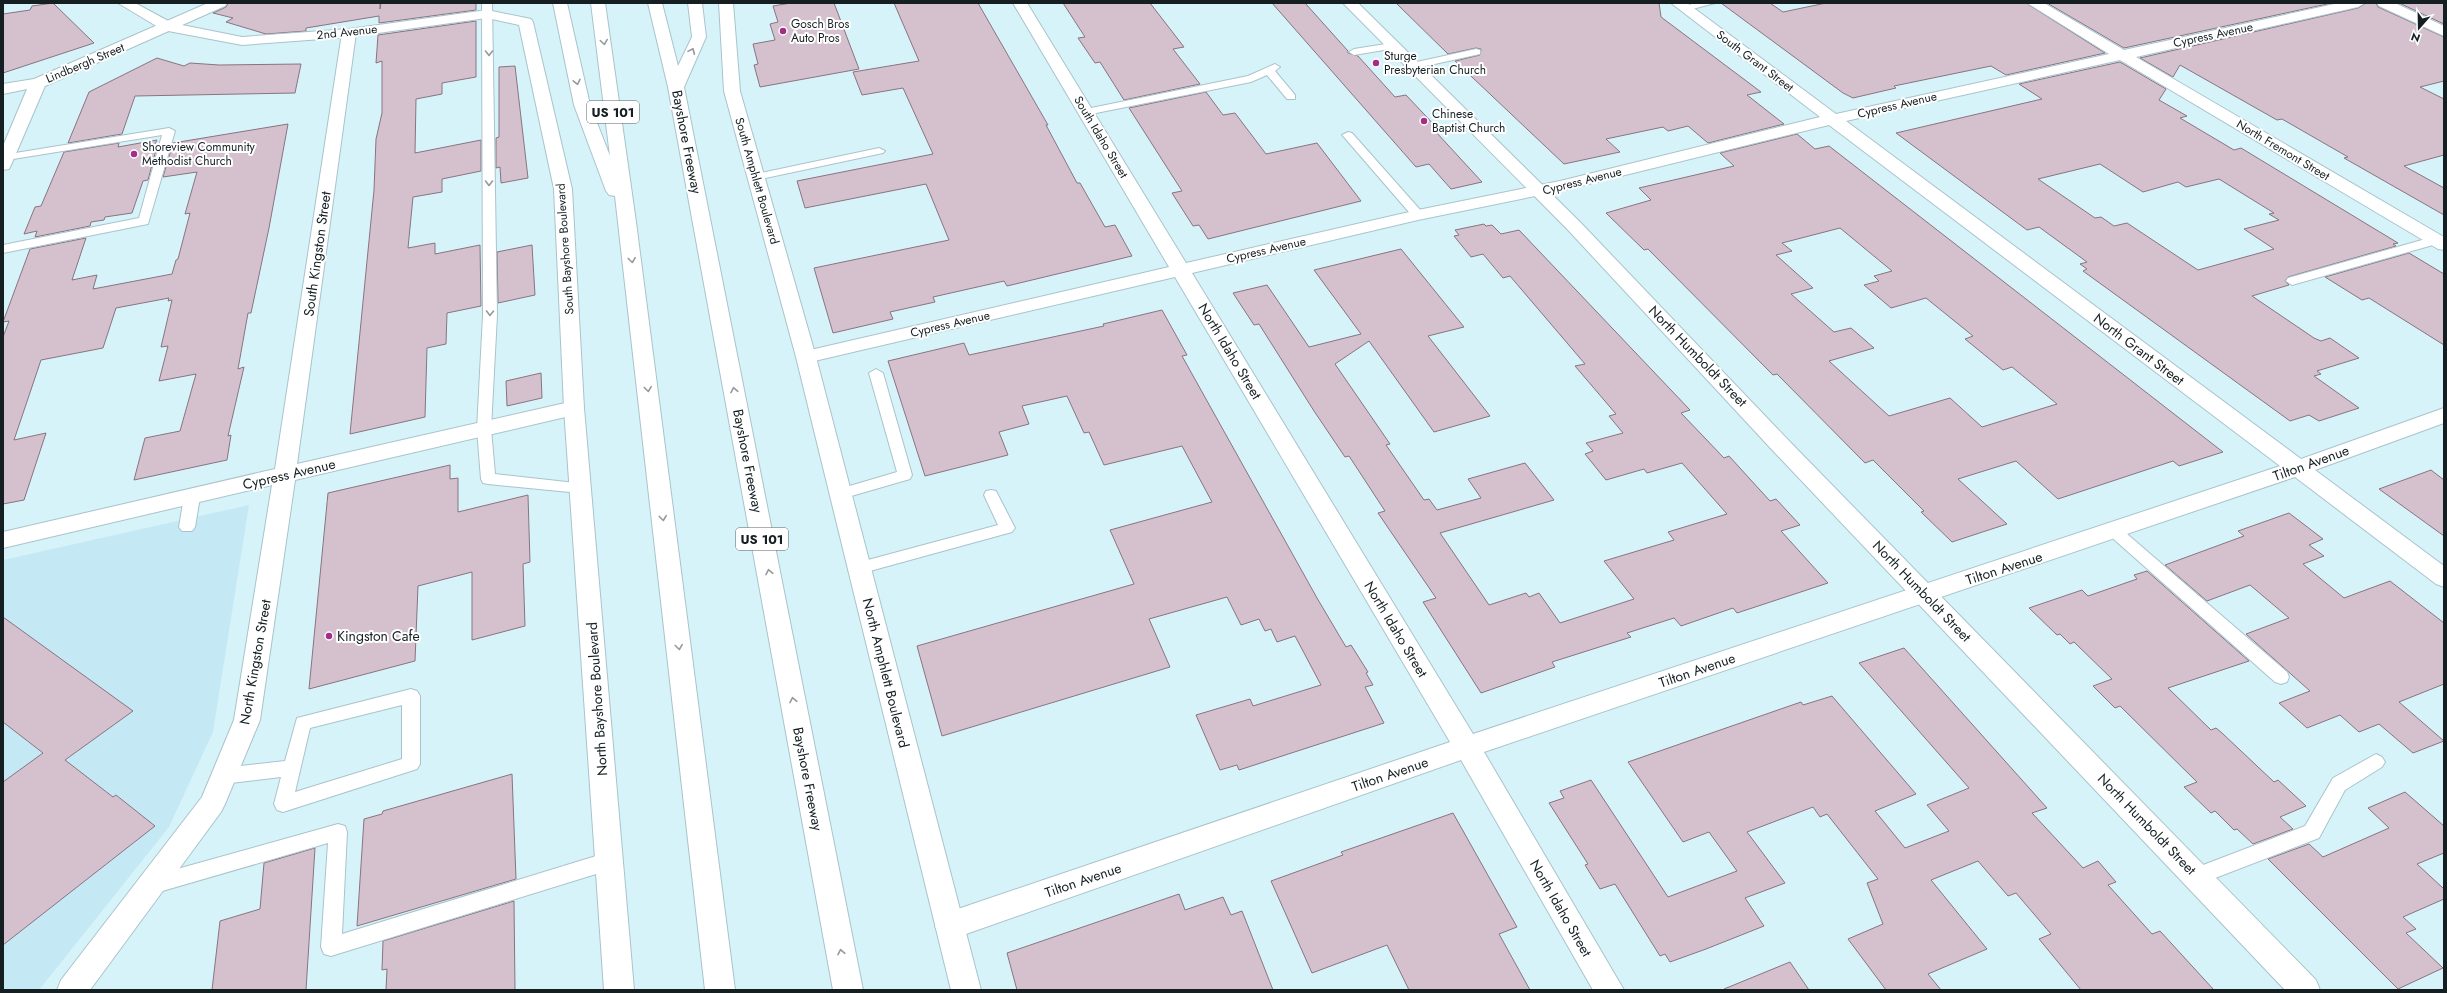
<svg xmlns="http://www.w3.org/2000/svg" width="2447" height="993" font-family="Jost,sans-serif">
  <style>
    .built { fill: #c5e9f4 }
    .building { fill: #d5c0ce; stroke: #887481; fill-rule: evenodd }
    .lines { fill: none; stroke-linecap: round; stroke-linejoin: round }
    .lane-casing { stroke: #a9c3cb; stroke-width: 2 }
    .street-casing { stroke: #a9c3cb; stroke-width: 2 }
    .secondary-casing { stroke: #a9c3cb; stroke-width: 2 }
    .highway-casing { stroke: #a9c3cb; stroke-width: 2 }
    .lane { fill: #fff; fill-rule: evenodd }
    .street { fill: #fff; fill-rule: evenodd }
    .secondary { fill: #fff; fill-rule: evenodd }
    .highway { fill: #fff; fill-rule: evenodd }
    .oneway { stroke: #969a9c }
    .poi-dot { fill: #a22e88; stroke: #fff; stroke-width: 1.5 }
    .labels { text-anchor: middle; stroke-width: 4; stroke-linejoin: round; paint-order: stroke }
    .far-poi-label { font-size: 12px; fill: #151f22; stroke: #fff; text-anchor: start }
    .far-street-label { font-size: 12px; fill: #151f22; stroke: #fff }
    .shield { fill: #fff; stroke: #5b6264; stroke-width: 1 }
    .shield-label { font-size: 13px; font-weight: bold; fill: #151f22 }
    .street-label { font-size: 14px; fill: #151f22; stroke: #fff }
    .poi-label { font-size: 14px; fill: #151f22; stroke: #fff; text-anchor: start }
  </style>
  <rect width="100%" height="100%" fill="#d7f3fa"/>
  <path class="built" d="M249 505 213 732 169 827 39 990H3V560Z"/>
  <g class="building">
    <path d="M53 3 94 43 3 73V14L30 10 32 6Z"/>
    <path d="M228 3H380V9L381 3H476V10L379 23V16L306 28V31L266 34 226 22 233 18 213 13 226 7Z"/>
    <path d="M791 3H834L859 69 760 87 754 65 758 64 753 44 775 40 770 24 778 22 773 6Z"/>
    <path d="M894 3H978L1048 125H1046L1077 183H1080L1105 227 1115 225 1132 256 1007 286 1004 281 933 297 935 302 890 312 893 319 833 333 814 268 949 240 926 184 805 208 797 181 933 154 903 88 862 95 853 72 919 61Z"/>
    <path d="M1063 3H1150L1184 47 1173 49 1200 84 1124 100 1100 62 1095 63 1078 38 1085 37Z"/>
    <path d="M1272 3H1305L1348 51V53L1358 56 1395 97 1406 95 1440 131 1436 132 1482 182 1451 189 1429 164 1416 167Z"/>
    <path d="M1396 3H1659L1661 17 1761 92 1747 95 1784 124 1708 143 1688 126 1668 131 1663 127 1606 139 1620 152 1564 164 1455 61 1480 55 1481 49 1476 48 1448 54Z"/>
    <path d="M1721 3H1770L1783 12 1826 3H2026L2105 53 2006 75 1991 66 1894 86 1896 88 1853 98 1843 93Z"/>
    <path d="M2047 3H2332L2124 48Z"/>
    <path d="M2366 3H2376L2378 7 2444 37V81L2420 87 2444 99V155L2404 166 2444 188V215L2344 158 2348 157 2282 119 2277 120 2180 65 2173 77 2140 58 2358 8Z"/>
    <path d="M2399 3H2444V24Z"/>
    <path d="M476 21V77L442 83V94L416 99 415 153 481 140V171L442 179V192L413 197 408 248 435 243V254L480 245 481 306 447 313 446 344 427 348 425 417 350 434 374 190 376 139 382 113V61L376 63 378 35Z"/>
    <path d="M157 58 184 66 190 63 219 65 301 64 295 93 135 96 122 134 68 143 89 92Z"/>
    <path d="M2120 62 2166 89 2159 100 2187 116 2180 118 2234 150 2241 148 2398 243 2393 244 2396 246 2288 277 2285 281 2289 285 2252 296 2314 338 2321 341 2330 338 2359 358 2317 371 2321 374 2314 376 2359 408 2319 421 2309 415 2290 421 2083 271 2087 269 2080 264 2087 262 2039 227 2027 230 1896 133 2042 99 2019 84ZM2100 164 2143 192 2178 182 2186 187 2219 179 2274 213 2269 214 2279 220 2244 229 2274 249 2198 270 2127 223 2114 226 2101 217 2095 218 2038 179Z"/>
    <path d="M515 66 528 178 501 183 500 167 496 168V138L499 137V67Z"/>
    <path d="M1206 92 1223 115 1235 113 1266 154 1317 143 1361 201 1208 239 1199 225 1193 226 1172 193 1182 191 1129 108Z"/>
    <path d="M288 124 269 228 251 313H248L238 369 244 367 228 436 231 435 227 460 134 480 145 438 180 431 196 374 159 381 168 346 161 347 172 300 168 301 169 298 116 308 103 348 41 360 14 440 46 433 24 500 3 504V337L9 321 3 322 30 249 86 238 72 280 97 275 93 289 172 274 176 260 178 259 190 213 185 214 197 172 163 177 173 143Z"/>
    <path d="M1797 134 1815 149 1829 146 2223 452 2179 466 2173 461 2058 499 2016 461 1958 479 2007 524 1952 542 1921 512 1924 511 1873 460 1865 463 1777 374 1773 375 1648 249 1644 250 1606 213 1651 200 1639 188 1734 166 1720 153ZM1840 228 1892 271 1874 276 1879 281 1864 285 1891 308 1926 298 1973 336 1965 339 2003 370 2012 367 2057 404 1982 427 1950 398 1889 416 1829 361 1874 348 1851 328 1834 332 1791 294 1813 288 1776 255 1792 251 1782 243Z"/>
    <path d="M157 140 154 146H157L148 180 143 181 132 213 105 217 104 220 91 222 90 226 35 237 37 231 24 234 35 207 41 206 64 152 119 143 118 147Z"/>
    <path d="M1484 224 1486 226 1492 225 1501 234 1519 230 1690 410 1681 413 1724 458 1729 456 1770 501 1776 499 1800 525 1781 531 1828 583 1737 613 1733 608 1681 626 1674 618 1627 633 1631 637 1552 662 1555 667 1481 693 1423 602 1436 598 1378 513 1385 511 1349 456 1345 457 1314 411 1259 324 1254 325 1233 293 1267 285 1309 347 1361 334 1314 270 1401 249 1464 327 1428 336 1490 416 1434 432 1369 341 1335 364 1390 444 1386 445 1424 500 1429 499 1437 510 1481 498 1468 479 1525 463 1554 500 1440 533 1489 605 1526 593 1529 597 1539 593 1560 623 1634 599 1604 561 1674 540 1668 532 1727 514 1682 463 1647 473 1644 469 1606 480 1585 454 1593 451 1586 443 1623 433 1609 416 1616 414 1575 366 1585 364 1510 276 1503 278 1483 254 1471 257 1454 236 1459 235 1455 230Z"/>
    <path d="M532 245 535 295 498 303 497 252Z"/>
    <path d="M2409 253 2444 274V345L2369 298 2362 300 2325 277Z"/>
    <path d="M1162 310 1187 355 1182 356 1317 598 1346 647 1351 645 1368 672 1366 673 1373 685 1365 687 1384 723 1239 770 1237 765 1220 770 1196 715 1250 699 1253 706 1321 685 1295 636 1277 642 1271 629 1265 631 1259 619 1241 625 1227 597 1149 619 1170 667 942 736 917 646 1134 584 1110 530 1212 502 1182 446 1104 465 1089 432 1084 433 1067 396 1022 406 1029 424 999 432 1008 455 925 476 888 361 964 343 969 355 1104 326 1103 324Z"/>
    <path d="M541 373 542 398 507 406 506 381Z"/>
    <path d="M450 465V479L458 478V512L528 495 530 562 523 564 525 626 472 640V572L418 586 415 661 309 689 328 493Z"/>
    <path d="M2431 470 2444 480V536L2379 489Z"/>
    <path d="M2289 513 2323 539 2309 545 2324 556 2303 564 2344 598 2390 581 2444 623V684L2399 702 2444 741 2413 753 2379 724 2359 732 2340 715 2307 728 2279 703 2310 691 2246 634 2289 618 2250 585 2207 601 2165 565 2244 536 2238 531Z"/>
    <path d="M2147 571 2249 661 2168 688 2211 730 2216 728 2222 733 2274 782 2278 780 2306 806 2280 817 2293 829 2253 844 2237 829 2234 830 2215 811 2211 813 2184 787 2197 782 2120 706 2115 708 2093 686 2112 679 2074 642 2070 644 2060 634 2057 635 2029 608 2082 590 2088 596 2137 579 2134 575Z"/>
    <path d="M3 617 133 711 65 760 113 797 116 795 155 826 3 945V782L43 753 3 722Z"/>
    <path d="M1904 648 2047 808 2032 813 2083 868 2098 861 2116 882 2108 885 2152 934 2160 931 2214 990H2081L2039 939 2051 934 2016 893 2008 896 1978 861 1931 880 1987 949 1928 974 1941 990H1886L1848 939 1883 924 1867 883 1878 879 1827 814 1820 817 1813 807 1747 832 1785 883 1745 898 1764 926 1706 949 1670 962 1665 954 1660 956 1615 884 1600 889 1585 865 1588 864 1549 803 1564 798 1560 791 1591 780 1668 897 1737 871 1709 832 1683 842 1628 762 1801 702 1803 705 1832 696 1916 794 1875 811 1905 848 1949 831 1927 805 1969 788 1859 663Z"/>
    <path d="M512 774 516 879 357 926 364 819 382 814 383 811Z"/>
    <path d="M2405 792 2444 826V853L2417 864 2444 889V899L2403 917 2416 929 2406 933 2443 968 2398 989 2268 859 2309 844 2323 857 2389 828 2368 808Z"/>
    <path d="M1453 813 1517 927 1499 934 1530 990H1409L1387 945 1312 973 1271 881 1343 855 1341 852Z"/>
    <path d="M315 848 306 990H212L220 921 260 909 264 863Z"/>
    <path d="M1179 894 1185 910 1223 897 1231 915 1242 911 1273 990H1017L1007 953Z"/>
    <path d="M514 901 515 990H386L387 969 382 970 383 941Z"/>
    <path d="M1790 962 1809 990H1724V989Z"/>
  </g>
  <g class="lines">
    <defs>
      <g id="lane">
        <path d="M482 3H492L497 315 491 429 495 474 585 484 587 488 585 492 580 493 488 484 483 483 481 479 477 429 483 315Z"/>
        <path d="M1695 3H1715L1685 11 1680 8Z"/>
        <path d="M1392 43 1396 44V48L1354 55 1349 52 1354 49Z"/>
        <path d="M1476 49 1480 50V54L1412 69 1407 66 1412 63Z"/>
        <path d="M1275 64 1280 67 1275 71 1295 95V99H1287L1267 75 1251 82 1086 115 1081 112 1086 109 1248 76Z"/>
        <path d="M169 128 175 131 148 224 3 253V245L139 218 162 135 7 160 3 159V155Z"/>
        <path d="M1348 132 1352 133 1422 212 1424 215 1422 218H1414L1344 137 1342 135Z"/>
        <path d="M879 148 885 151 883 153 756 180 750 177 756 174Z"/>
        <path d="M2436 236 2440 237 2442 240 2440 243 2292 285 2286 281 2288 278Z"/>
        <path d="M876 369 883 373 912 475 910 479 841 499 836 498 834 494 836 490 897 472 869 373Z"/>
        <path d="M991 490 996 491 998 495 1015 528 1012 532 859 574 853 572 851 568 853 564 998 525 984 495 986 491Z"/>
        <path d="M192 492 197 493 200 497 195 527 192 531H182L179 527 184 497 187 493Z"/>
        <path d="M2114 525 2119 527 2287 672 2289 677 2287 682 2281 684 2275 682 2109 535 2106 531 2109 527Z"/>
        <path d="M411 689 417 691 420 696V764L417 769 283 812 277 810 274 804 281 777 223 784 217 781 214 776 217 771 223 768 285 761 297 718ZM402 705V759L295 792 310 728Z"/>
        <path d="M2376 754 2382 757 2385 762 2382 767 2345 790 2319 838 2197 885 2190 882 2187 876 2190 870 2305 826 2333 778Z"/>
        <path d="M338 824 345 826 347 832 342 934 609 852 616 855 618 861 616 867 609 870 331 956 324 954 321 947 328 843 152 894 145 891 142 885 145 879 152 876Z"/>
      </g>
      <g id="street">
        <path d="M208 3H227L225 6 45 86 11 165 9 169 3 170V146L27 89 3 94V84L34 79Z"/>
        <path d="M1013 3H1027L1186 263 1418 210 1560 181 1820 117 1671 3H1687L1836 114 2109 54 2027 3H2044L2124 50 2339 3H2365L2358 7 2136 57 2444 237V250L2438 249 2120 60 1846 121 2301 459 2444 408V423L2315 470 2444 566V587L2436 584 2295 477 1484 752 1624 990H1593L1461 760 949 940 939 936 935 926 939 916 949 912 1450 742 1175 277 806 363 799 362 796 357 799 352 806 351 1169 267ZM1829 125 2280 466 1473 734 1192 273 1418 220 1560 191Z"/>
        <path d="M2377 3H2395L2444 26V36L2379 6Z"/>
        <path d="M349 29 356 33 297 464 574 401 581 403 584 408 581 413 574 415 295 480 260 720 225 804 221 812 90 990H57L61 980 202 797 234 720 272 485 3 548V532L275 469 342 33Z"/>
      </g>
      <g id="secondary">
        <path d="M118 3H135L172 23 242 37 349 29 487 10 531 19 533 22 572 189 584 408 634 990H604L564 408 554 189 519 25 487 18 349 37 242 45 163 30Z"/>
        <path d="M719 3H733L740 91 816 357 981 990H951L796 357 724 91Z"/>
        <path d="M1343 3H1358L1580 222 1792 444 2316 980 2320 990H2285L1776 454 1568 230Z"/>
      </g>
      <g id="highway">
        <path d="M553 3H567L590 105 610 156 591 3H605L636 222 735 990H705L615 196 609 195 606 191 574 105Z"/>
        <path d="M648 3H662L678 66 692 37 688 3H702L706 37 684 87 863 990H833L668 87Z"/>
      </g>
    </defs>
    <use href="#lane" class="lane-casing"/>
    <use href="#street" class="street-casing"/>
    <use href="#secondary" class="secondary-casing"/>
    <use href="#highway" class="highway-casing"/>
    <use href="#lane" class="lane"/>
    <use href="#street" class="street"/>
    <use href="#secondary" class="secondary"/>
    <use href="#highway" class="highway"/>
  </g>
  <defs><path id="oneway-chevron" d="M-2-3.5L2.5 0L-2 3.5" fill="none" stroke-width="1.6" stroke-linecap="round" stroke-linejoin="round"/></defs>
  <g class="oneway">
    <use href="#oneway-chevron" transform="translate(604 42) rotate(82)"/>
    <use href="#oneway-chevron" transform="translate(692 51) rotate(-66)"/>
    <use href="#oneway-chevron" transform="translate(489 53) rotate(90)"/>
    <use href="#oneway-chevron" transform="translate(577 82) rotate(78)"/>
    <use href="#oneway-chevron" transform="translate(489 183) rotate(90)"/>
    <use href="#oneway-chevron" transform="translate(632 260) rotate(83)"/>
    <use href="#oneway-chevron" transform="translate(490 313) rotate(91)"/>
    <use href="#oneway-chevron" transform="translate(648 389) rotate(83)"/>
    <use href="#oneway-chevron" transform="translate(734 390) rotate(-101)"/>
    <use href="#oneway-chevron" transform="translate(663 518) rotate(83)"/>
    <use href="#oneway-chevron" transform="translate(769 572) rotate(-101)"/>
    <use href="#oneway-chevron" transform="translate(679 647) rotate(83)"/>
    <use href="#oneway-chevron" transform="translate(793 700) rotate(-101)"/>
    <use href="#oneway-chevron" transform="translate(841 952) rotate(-101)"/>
  </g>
  <g class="poi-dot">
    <circle cx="783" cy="31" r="4"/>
    <circle cx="1376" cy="63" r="4"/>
    <circle cx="1424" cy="121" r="4"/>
    <circle cx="134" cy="154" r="4"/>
    <circle cx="329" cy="636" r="4"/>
  </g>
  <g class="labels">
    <g class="far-poi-label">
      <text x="791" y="28">Gosch Bros<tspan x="791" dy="14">Auto Pros</tspan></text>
      <text x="1384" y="60">Sturge<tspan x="1384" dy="14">Presbyterian Church</tspan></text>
      <text x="1432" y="118">Chinese<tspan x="1432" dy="14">Baptist Church</tspan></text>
      <text x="142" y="151">Shoreview Community<tspan x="142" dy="14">Methodist Church</tspan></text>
    </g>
    <g class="far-street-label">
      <text transform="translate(347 32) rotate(-6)" y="4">2nd Avenue</text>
      <text transform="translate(2213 35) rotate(-12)" y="4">Cypress Avenue</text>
      <text transform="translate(1755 61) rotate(37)" y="4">South Grant Street</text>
      <text transform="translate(85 63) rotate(-23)" y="4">Lindbergh Street</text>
      <text transform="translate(1897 105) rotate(-13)" y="4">Cypress Avenue</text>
      <text transform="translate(1101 137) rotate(59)" y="4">South Idaho Street</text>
      <text transform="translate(2283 150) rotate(31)" y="4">North Fremont Street</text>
      <text transform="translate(757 181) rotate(74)" y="4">South Amphlett Boulevard</text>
      <text transform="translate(1582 181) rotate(-14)" y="4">Cypress Avenue</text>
      <text transform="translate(565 249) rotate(-94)" y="4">South Bayshore Boulevard</text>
      <text transform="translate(1266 250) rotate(-13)" y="4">Cypress Avenue</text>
      <text transform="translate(950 324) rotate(-13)" y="4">Cypress Avenue</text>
    </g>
    <g class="shield">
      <rect x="587" y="101" width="52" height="22" rx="3"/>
      <rect x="736" y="528" width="52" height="22" rx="3"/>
    </g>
    <g class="shield-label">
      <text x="613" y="117">US 101</text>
      <text x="762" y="544">US 101</text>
    </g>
    <g class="street-label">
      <text transform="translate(687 142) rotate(79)" y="5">Bayshore Freeway</text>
      <text transform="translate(317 254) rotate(-82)" y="5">South Kingston Street</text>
      <text transform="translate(2139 349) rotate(37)" y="5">North Grant Street</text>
      <text transform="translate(1230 351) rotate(59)" y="5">North Idaho Street</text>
      <text transform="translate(1698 356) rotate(46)" y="5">North Humboldt Street</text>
      <text transform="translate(748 461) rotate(79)" y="5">Bayshore Freeway</text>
      <text transform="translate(2311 463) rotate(-20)" y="5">Tilton Avenue</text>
      <text transform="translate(289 474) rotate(-13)" y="5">Cypress Avenue</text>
      <text transform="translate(2004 568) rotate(-18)" y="5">Tilton Avenue</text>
      <text transform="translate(1922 591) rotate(46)" y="5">North Humboldt Street</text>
      <text transform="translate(1396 629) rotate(59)" y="5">North Idaho Street</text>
      <text transform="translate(255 662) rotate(-80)" y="5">North Kingston Street</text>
      <text transform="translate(1697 670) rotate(-19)" y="5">Tilton Avenue</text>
      <text transform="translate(886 673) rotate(76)" y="5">North Amphlett Boulevard</text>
      <text transform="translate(597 699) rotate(-94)" y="5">North Bayshore Boulevard</text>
      <text transform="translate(1390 774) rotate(-19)" y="5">Tilton Avenue</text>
      <text transform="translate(808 779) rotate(79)" y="5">Bayshore Freeway</text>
      <text transform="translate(2147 824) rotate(46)" y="5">North Humboldt Street</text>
      <text transform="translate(1083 880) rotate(-19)" y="5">Tilton Avenue</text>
      <text transform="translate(1561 908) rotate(60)" y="5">North Idaho Street</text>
    </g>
    <g class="poi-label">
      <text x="337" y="641">Kingston Cafe</text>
    </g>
  </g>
  <rect width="2447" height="993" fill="none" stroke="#151f22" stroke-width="8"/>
  <g transform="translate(2419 28) rotate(200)" stroke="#ffffff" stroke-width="3" paint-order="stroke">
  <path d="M0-3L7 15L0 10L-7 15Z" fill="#151f22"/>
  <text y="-6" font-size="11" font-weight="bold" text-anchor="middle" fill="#151f22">N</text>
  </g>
</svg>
